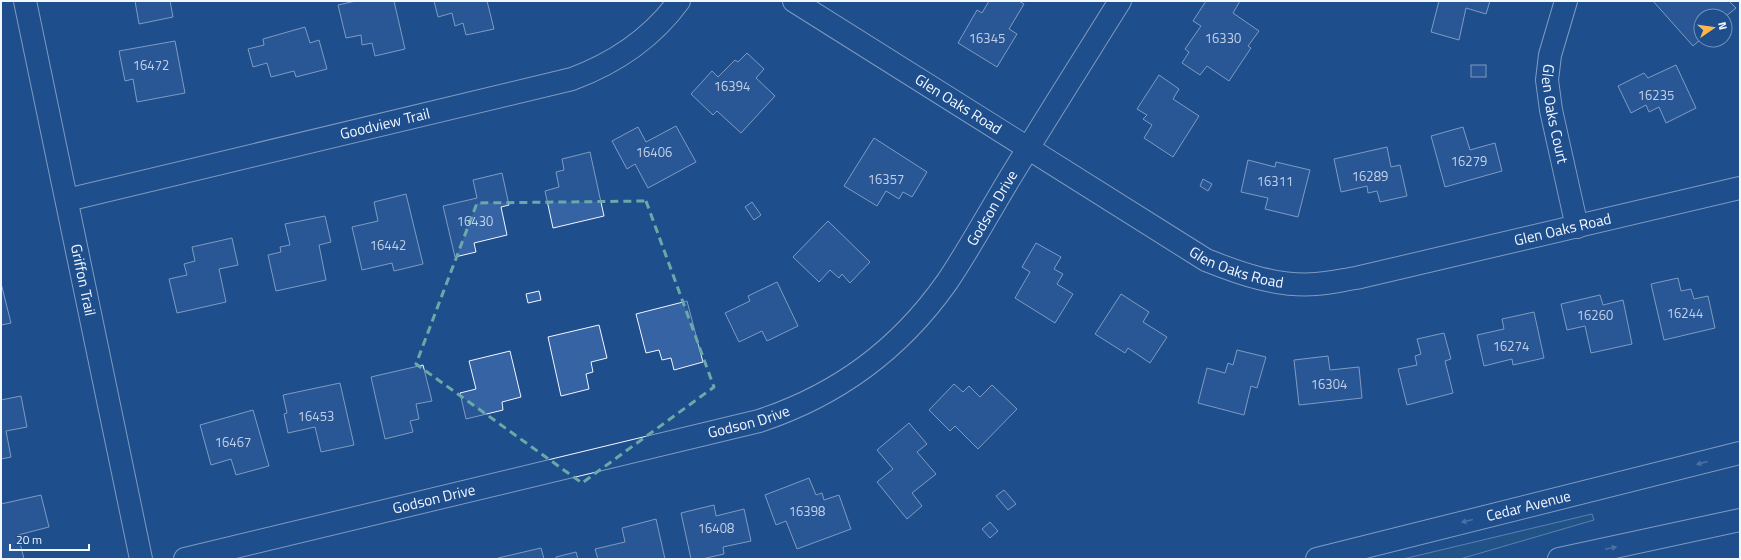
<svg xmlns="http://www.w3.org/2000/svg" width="1741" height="560" font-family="'Titillium Web',sans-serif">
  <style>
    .green { fill: #245a82; stroke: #a8bbd7 }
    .building { fill: #3563a3; stroke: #f2f6ff }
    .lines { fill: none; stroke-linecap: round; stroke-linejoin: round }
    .minor-casing { stroke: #f2f6ff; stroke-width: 24 }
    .major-casing { stroke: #f2f6ff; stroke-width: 24 }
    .minor { stroke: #1f4e8c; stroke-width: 22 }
    .major { stroke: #1f4e8c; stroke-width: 22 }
    .oneway { fill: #7e9ac0 }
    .marked { fill: none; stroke: #6aa9a8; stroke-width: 3; stroke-dasharray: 8 5; stroke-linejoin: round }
    .labels { text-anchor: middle; stroke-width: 3; stroke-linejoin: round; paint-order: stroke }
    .number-label { font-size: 13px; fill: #c3d1e8 }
    .street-label { font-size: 15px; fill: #f2f6ff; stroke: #1f4e8c }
  </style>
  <rect width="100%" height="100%" fill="#1f4e8c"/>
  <path class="green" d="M1592 514 1594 520 1460 559H1403Z"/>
  <g class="building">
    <path d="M135 1H170L173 17 139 24Z"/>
    <path d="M356 1H394L405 49 375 56 372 43 362 45 361 35 346 38 338 5Z"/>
    <path d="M434 1H487L494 29 466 35 463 23 455 26 452 13 438 17Z"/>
    <path d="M989 1H1019L1024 4 1009 29 1017 34 997 67 958 43 977 10 982 13Z"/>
    <path d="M1206 1H1240L1233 13 1259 31 1248 46 1251 48 1229 81 1207 66 1200 75 1182 63 1189 52 1185 49 1201 26 1193 21Z"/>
    <path d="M1439 1H1490L1486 14 1466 8 1459 40 1431 32Z"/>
    <path d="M1653 1H1729L1736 8 1725 17 1701 16V39L1693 46Z"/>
    <path d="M305 27 310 43 319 40 327 69 296 77 294 71 271 77 267 63 253 67 248 49 264 45 263 39Z"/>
    <path d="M175 41 185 93 137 102 133 79 125 81 119 51Z"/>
    <path d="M747 53 764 69 756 78 775 96 741 133 717 111 713 115 691 94 712 71 718 77 735 60 738 62Z"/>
    <rect x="1471" y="65" width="15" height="12"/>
    <path d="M1676 65 1696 108 1666 123 1659 107 1649 112 1646 105 1631 113 1618 86 1644 73 1648 78Z"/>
    <path d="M1159 75 1179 89 1173 99 1199 116 1173 157 1144 138 1152 125 1143 119 1147 115 1137 109Z"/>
    <path d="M676 126 696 162 648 188 635 164 627 169 612 141 638 127 646 142Z"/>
    <path d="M1463 127 1470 150 1495 143 1502 171 1445 187 1431 136Z"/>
    <path d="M874 138 927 172 912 197 903 192 899 199 886 191 877 206 844 186Z"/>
    <path d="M1387 147 1391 167 1400 165 1407 196 1380 202 1377 191 1368 193 1367 186 1341 192 1334 159Z"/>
    <path d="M590 152 604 216 553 228 545 191 559 187 556 172 564 170 562 159Z"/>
    <path d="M1248 160 1275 167 1276 162 1310 170 1298 217 1265 209 1268 198 1241 192Z"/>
    <path d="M502 173 509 205 501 207 507 235 474 243 476 252 455 257 443 206 477 198 473 180Z"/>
    <path d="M1203 179 1212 184 1208 191 1200 186Z"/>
    <path d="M406 194 423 264 394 271 392 263 362 270 352 227 378 221 374 202Z"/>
    <path d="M752 202 761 215 754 220 745 207Z"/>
    <path d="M325 216 331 242 319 245 326 280 276 291 268 255 281 252 280 247 290 245 285 224Z"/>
    <path d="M828 221 870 262 850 283 842 274 839 278 830 270 819 282 793 257Z"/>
    <path d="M232 238 238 265 219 269 226 302 177 313 169 279 187 275 184 264 195 261 192 247Z"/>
    <path d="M1036 243 1061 257 1054 269 1063 274 1057 284 1073 294 1055 323 1015 298 1030 272 1022 267Z"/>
    <path d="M1678 278 1681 291 1691 289 1694 299 1708 296 1715 328 1664 340 1651 284Z"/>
    <path d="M777 282 798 326 767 341 762 331 739 342 725 313 750 301 748 296Z"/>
    <path d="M1 283 11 323 1 325Z"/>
    <path d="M539 291 541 300 528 303 526 294Z"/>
    <path d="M1121 294 1149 312 1143 322 1167 337 1150 363 1128 348 1125 353 1095 334Z"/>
    <path d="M1600 295 1603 305 1623 300 1632 344 1591 353 1585 326 1567 330 1561 304Z"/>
    <path d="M687 301 703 362 674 370 671 358 662 360 659 350 646 353 636 314Z"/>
    <path d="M1534 312 1544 358 1513 365 1512 359 1484 366 1477 335 1504 329 1502 319Z"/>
    <path d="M599 325 607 358 591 362 593 372 586 374 589 389 561 396 548 337Z"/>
    <path d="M1444 333 1451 359 1445 361 1453 393 1407 405 1398 369 1417 365 1415 356 1421 354 1417 339Z"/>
    <path d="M1237 350 1266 357 1257 388 1251 386 1244 415 1198 403 1207 368 1225 373 1228 363 1233 365Z"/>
    <path d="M510 351 521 397 502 402 503 410 466 419 460 393 476 389 469 361Z"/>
    <path d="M1328 356 1330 370 1359 367 1362 398 1299 405 1294 360Z"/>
    <path d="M423 365 432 401 416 404 419 419 410 421 413 432 385 439 371 377Z"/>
    <path d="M340 383 354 445 321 452 315 427 288 433 284 414 287 413 283 395Z"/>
    <path d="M954 384 963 392 969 386 980 397 992 385 1017 409 978 449 955 426 950 431 929 410Z"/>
    <path d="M21 396 27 427 6 431 11 457 1 459V400Z"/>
    <path d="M253 410 269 466 236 475 231 459 211 465 200 425Z"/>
    <path d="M909 423 927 444 917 452 936 474 912 493 922 506 907 519 877 482 893 469 877 450Z"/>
    <path d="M809 478 816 495 822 493 824 500 839 495 851 529 797 549 786 521 776 525 765 495Z"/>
    <path d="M1004 490 1016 504 1008 510 996 496Z"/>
    <path d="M41 495 49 527 18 535 24 559H1V504Z"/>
    <path d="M714 505 716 516 744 509 751 541 723 547 724 554 702 559H691L681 513Z"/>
    <path d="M656 519 665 559H598L595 549 625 542 622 528Z"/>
    <path d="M990 522 998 531 990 538 982 529Z"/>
    <path d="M541 548 544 559H499L498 558Z"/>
    <path d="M576 552 578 559H556V557Z"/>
  </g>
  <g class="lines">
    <defs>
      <g id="minor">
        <path id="s1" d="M25 1 141 559"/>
        <path id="s2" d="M794 1 1206 260C1241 274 1278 287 1316 284 1329 283 1343 280 1356 278L1740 188"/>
        <path id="s3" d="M1566 1 1550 55 1547 80 1551 110 1577 227"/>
        <path id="s4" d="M67 200 572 79C615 63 652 38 679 1"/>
        <path id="s5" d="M185 559 759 421C838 395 899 350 947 282 972 245 993 205 1016 168 1050 112 1085 57 1120 1"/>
      </g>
      <g id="major">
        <path id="s6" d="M1317 559 1740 453"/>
        <path d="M1559 559 1740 520"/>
      </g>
    </defs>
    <use href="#minor" class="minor-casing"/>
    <use href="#major" class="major-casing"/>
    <use href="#minor" class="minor"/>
    <use href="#major" class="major"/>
  </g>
  <defs><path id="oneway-solid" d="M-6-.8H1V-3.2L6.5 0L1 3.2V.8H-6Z"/></defs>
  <g class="oneway">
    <use href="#oneway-solid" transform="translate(1702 463) rotate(166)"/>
    <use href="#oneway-solid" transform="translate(1467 521) rotate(166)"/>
    <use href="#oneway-solid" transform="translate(1611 548) rotate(-12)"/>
  </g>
  <path d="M0 0H1741V560H0ZM646 201 714 387 582 483 416 364 477 203Z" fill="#1f4e8c" fill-opacity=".55" fill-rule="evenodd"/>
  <path class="marked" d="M646 201 714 387 582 483 416 364 477 203Z"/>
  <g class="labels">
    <g class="number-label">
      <text x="987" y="43">16345</text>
      <text x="1223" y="43">16330</text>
      <text x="151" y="70">16472</text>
      <text x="732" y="91">16394</text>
      <text x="1656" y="100">16235</text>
      <text x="654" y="157">16406</text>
      <text x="1469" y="166">16279</text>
      <text x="1370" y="181">16289</text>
      <text x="886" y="184">16357</text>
      <text x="1275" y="186">16311</text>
      <text x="475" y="226">16430</text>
      <text x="388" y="250">16442</text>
      <text x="1685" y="318">16244</text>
      <text x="1595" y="320">16260</text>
      <text x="1511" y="351">16274</text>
      <text x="1329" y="389">16304</text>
      <text x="316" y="421">16453</text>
      <text x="233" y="447">16467</text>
      <text x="807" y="516">16398</text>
      <text x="716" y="533">16408</text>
    </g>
    <g class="street-label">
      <text dy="5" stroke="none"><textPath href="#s2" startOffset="194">Glen Oaks Road</textPath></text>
      <text dy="5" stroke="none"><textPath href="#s3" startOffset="116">Glen Oaks Court</textPath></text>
      <text dy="5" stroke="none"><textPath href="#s4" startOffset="327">Goodview Trail</textPath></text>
      <text dy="5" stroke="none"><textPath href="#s5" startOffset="915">Godson Drive</textPath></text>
      <text dy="5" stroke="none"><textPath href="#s2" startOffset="853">Glen Oaks Road</textPath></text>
      <text dy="5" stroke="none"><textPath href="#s2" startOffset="518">Glen Oaks Road</textPath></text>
      <text dy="5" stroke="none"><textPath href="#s1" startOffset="285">Griffon Trail</textPath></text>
      <text dy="5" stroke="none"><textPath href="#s5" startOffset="580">Godson Drive</textPath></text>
      <text dy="5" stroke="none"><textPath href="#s5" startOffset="256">Godson Drive</textPath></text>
      <text dy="5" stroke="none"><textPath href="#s6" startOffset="218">Cedar Avenue</textPath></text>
    </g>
  </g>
  <rect width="1741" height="560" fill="none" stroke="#f2f6ff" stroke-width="4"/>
  <g transform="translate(1713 28) rotate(77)"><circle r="19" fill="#1f4e8c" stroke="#7391ba"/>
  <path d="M0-3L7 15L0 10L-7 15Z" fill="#ffb74d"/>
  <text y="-6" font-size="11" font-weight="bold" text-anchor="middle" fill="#f2f6ff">N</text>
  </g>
  <path d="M10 544v6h79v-6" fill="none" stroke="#f2f6ff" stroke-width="2"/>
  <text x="16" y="544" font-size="12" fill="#f2f6ff" stroke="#1f4e8c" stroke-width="3" paint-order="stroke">20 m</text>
</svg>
